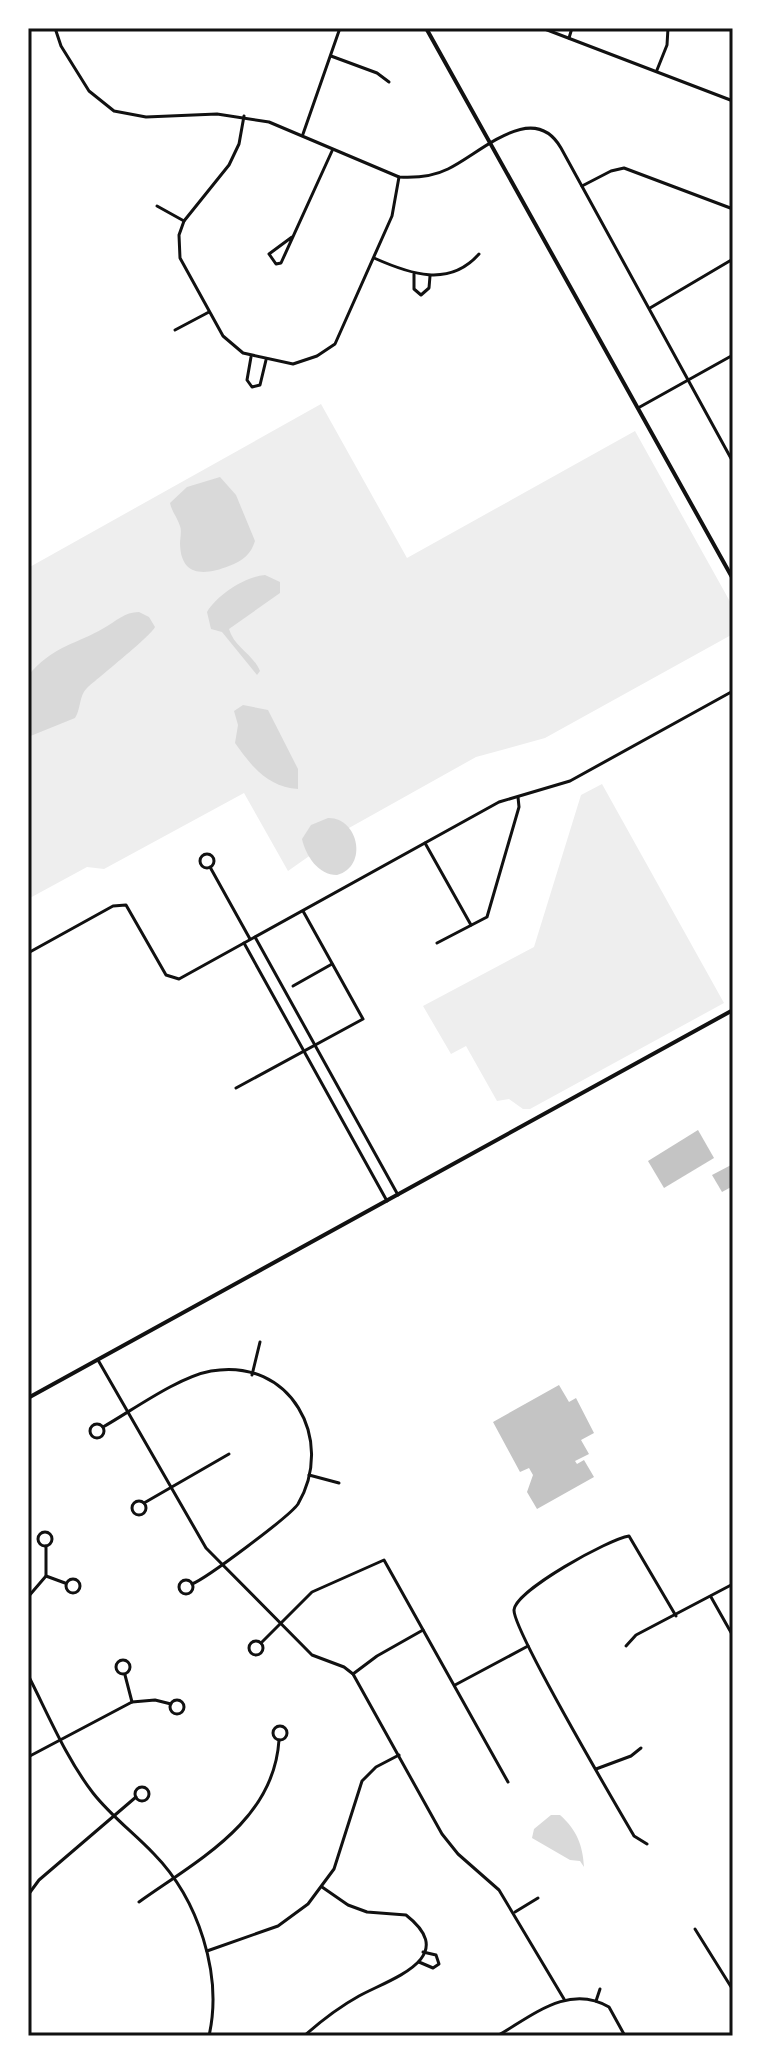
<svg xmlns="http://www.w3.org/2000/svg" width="761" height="2064" font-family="'Space Grotesk',sans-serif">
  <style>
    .green { fill: #eee }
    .water { fill: #d9d9d9 }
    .building { fill: #c4c4c4 }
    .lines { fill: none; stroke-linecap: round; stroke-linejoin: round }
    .minor { stroke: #111; stroke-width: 3 }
    .secondary { stroke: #111; stroke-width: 4 }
    .neatline { fill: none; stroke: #111; stroke-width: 3 }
  </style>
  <rect width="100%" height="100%" fill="#fff"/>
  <g class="green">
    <path d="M321 404 407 558 635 431 733 607V634L545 738 476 757 349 828 288 871 244 793 104 869 87 867 28 899V568Z"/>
    <path d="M602 784 724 1003 530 1109H523L509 1099 497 1101 466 1046 451 1054 423 1006 534 947 581 795Z"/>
  </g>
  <g class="water">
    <path d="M220 477 236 495 255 541C251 554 243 561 229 566 206 575 181 578 180 544 180 538 182 531 180 526 177 517 172 512 170 503L187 487Z"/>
    <path d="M265 575 280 582V593L229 629C234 647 253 654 260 671L257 675 222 632 211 629 207 612C218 594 245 577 265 575Z"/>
    <path d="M139 612 149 617 155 627C152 635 98 678 87 688 79 695 81 709 75 718L28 737V676L32 671C58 644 75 645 104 628 117 621 124 612 139 612Z"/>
    <path d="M243 705 268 710 298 769V789C268 787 252 767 235 743L238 725 234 711Z"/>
    <path d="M328 818C358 817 369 866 337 875 318 875 306 856 302 839L311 825Z"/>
    <path d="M551 1815H560C577 1830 583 1846 584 1867L580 1861 570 1860 532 1838 534 1829Z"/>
  </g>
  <g class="building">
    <path d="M698 1130 714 1158 664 1188 648 1161Z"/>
    <path d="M733 1164V1186L722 1192 712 1175Z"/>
    <path d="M559 1385 569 1402 576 1398 594 1433 581 1440 589 1454 575 1461 577 1464 584 1460 594 1477 537 1509 527 1492 533 1475 529 1468 520 1472 493 1422Z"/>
  </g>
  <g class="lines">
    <g class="minor">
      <path d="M55 28 61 46 89 91 114 111 146 117 217 114 269 122 399 177C416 178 432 177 448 169 480 154 533 99 561 148L733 462"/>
      <path d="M542 28 733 101"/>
      <path d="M569 38 572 28"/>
      <path d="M331 56 377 73 389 82"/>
      <path d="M657 70 667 45 668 28"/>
      <path d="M244 116 239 144 229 165 184 221 179 235 180 258 223 336 243 353 293 364 317 356 335 344 392 216 399 177"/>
      <path d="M303 134 340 28"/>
      <path d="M582 186 611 171 624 168 733 209"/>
      <path d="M157 206 184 221"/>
      <path d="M292 237 269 254 276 264 281 263 332 151"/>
      <path d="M374 258C410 274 449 288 479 254"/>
      <path d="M414 274V289L421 295 429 288 430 276"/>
      <path d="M650 308 733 259"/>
      <path d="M175 330 209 312"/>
      <path d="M251 357 247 380 252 387 260 385 266 360"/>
      <path d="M638 408 733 355"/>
      <path d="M425 843 471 925"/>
      <circle cx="207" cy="861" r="7"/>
      <path d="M210 867 250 939"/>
      <path d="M255 937 398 1195"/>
      <path d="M244 943 387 1201"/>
      <path d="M437 943 487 917 519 807 518 797"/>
      <path d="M28 953 113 906 126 905 166 975 179 979 499 802 570 781 733 691"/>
      <path d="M293 986 332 964"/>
      <path d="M236 1088 363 1019 303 911"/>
      <path d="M98 1360 206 1548 312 1655 344 1667 353 1674 442 1834 458 1854 499 1890 564 1999"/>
      <path d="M252 1375 260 1342"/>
      <circle cx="97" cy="1431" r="7"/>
      <path d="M103 1427C133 1410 178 1377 211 1371 290 1357 336 1439 298 1504 290 1516 207 1578 192 1584"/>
      <path d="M309 1475 339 1483"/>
      <circle cx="139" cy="1508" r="7"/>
      <path d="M144 1503 229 1454"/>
      <circle cx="45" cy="1539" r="7"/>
      <path d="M46 1576 65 1583"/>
      <circle cx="73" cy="1586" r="7"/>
      <circle cx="186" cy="1587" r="7"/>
      <path d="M28 1597 46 1576V1546"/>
      <path d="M711 1597 733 1636"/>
      <circle cx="256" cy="1648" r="7"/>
      <path d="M261 1643 312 1592 384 1560 508 1782"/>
      <path d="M626 1646 636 1635 733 1584"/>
      <circle cx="123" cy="1667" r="7"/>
      <path d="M353 1674 377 1656 423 1630"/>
      <path d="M28 1675C48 1714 66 1758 93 1793 111 1816 134 1833 154 1854 198 1899 223 1974 209 2036"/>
      <path d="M125 1675 132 1702"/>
      <path d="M455 1685 528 1646"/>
      <circle cx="177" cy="1707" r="7"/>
      <circle cx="280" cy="1733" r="7"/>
      <path d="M28 1757 132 1702 155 1700 171 1704"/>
      <path d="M596 1769 631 1756 641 1748"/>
      <path d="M733 1776V1795"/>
      <circle cx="142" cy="1794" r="7"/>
      <path d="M647 1844 634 1836C616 1805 513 1630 514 1610 516 1590 609 1539 629 1536L676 1616"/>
      <path d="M28 1895 39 1880 136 1797"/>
      <path d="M139 1902C198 1860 274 1821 279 1740"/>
      <path d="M515 1912 538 1898"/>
      <path d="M695 1929 733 1990"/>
      <path d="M207 1951 278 1926 308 1904 334 1869 362 1781 376 1767 399 1755"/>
      <path d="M419 1962 433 1968 439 1964 436 1955 423 1952"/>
      <path d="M596 2001 600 1989"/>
      <path d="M304 2036C321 2021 339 2007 359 1996 390 1979 461 1958 406 1915L367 1912 348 1905 322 1887"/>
      <path d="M497 2036C532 2016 569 1983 609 2007L625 2036"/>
    </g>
    <g class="secondary">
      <path d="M426 28 733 579"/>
      <path d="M28 1398 733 1010"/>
    </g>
  </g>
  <rect width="761" height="2064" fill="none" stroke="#ffffff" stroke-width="60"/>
  <rect x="30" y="30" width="701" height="2004" class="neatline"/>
</svg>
